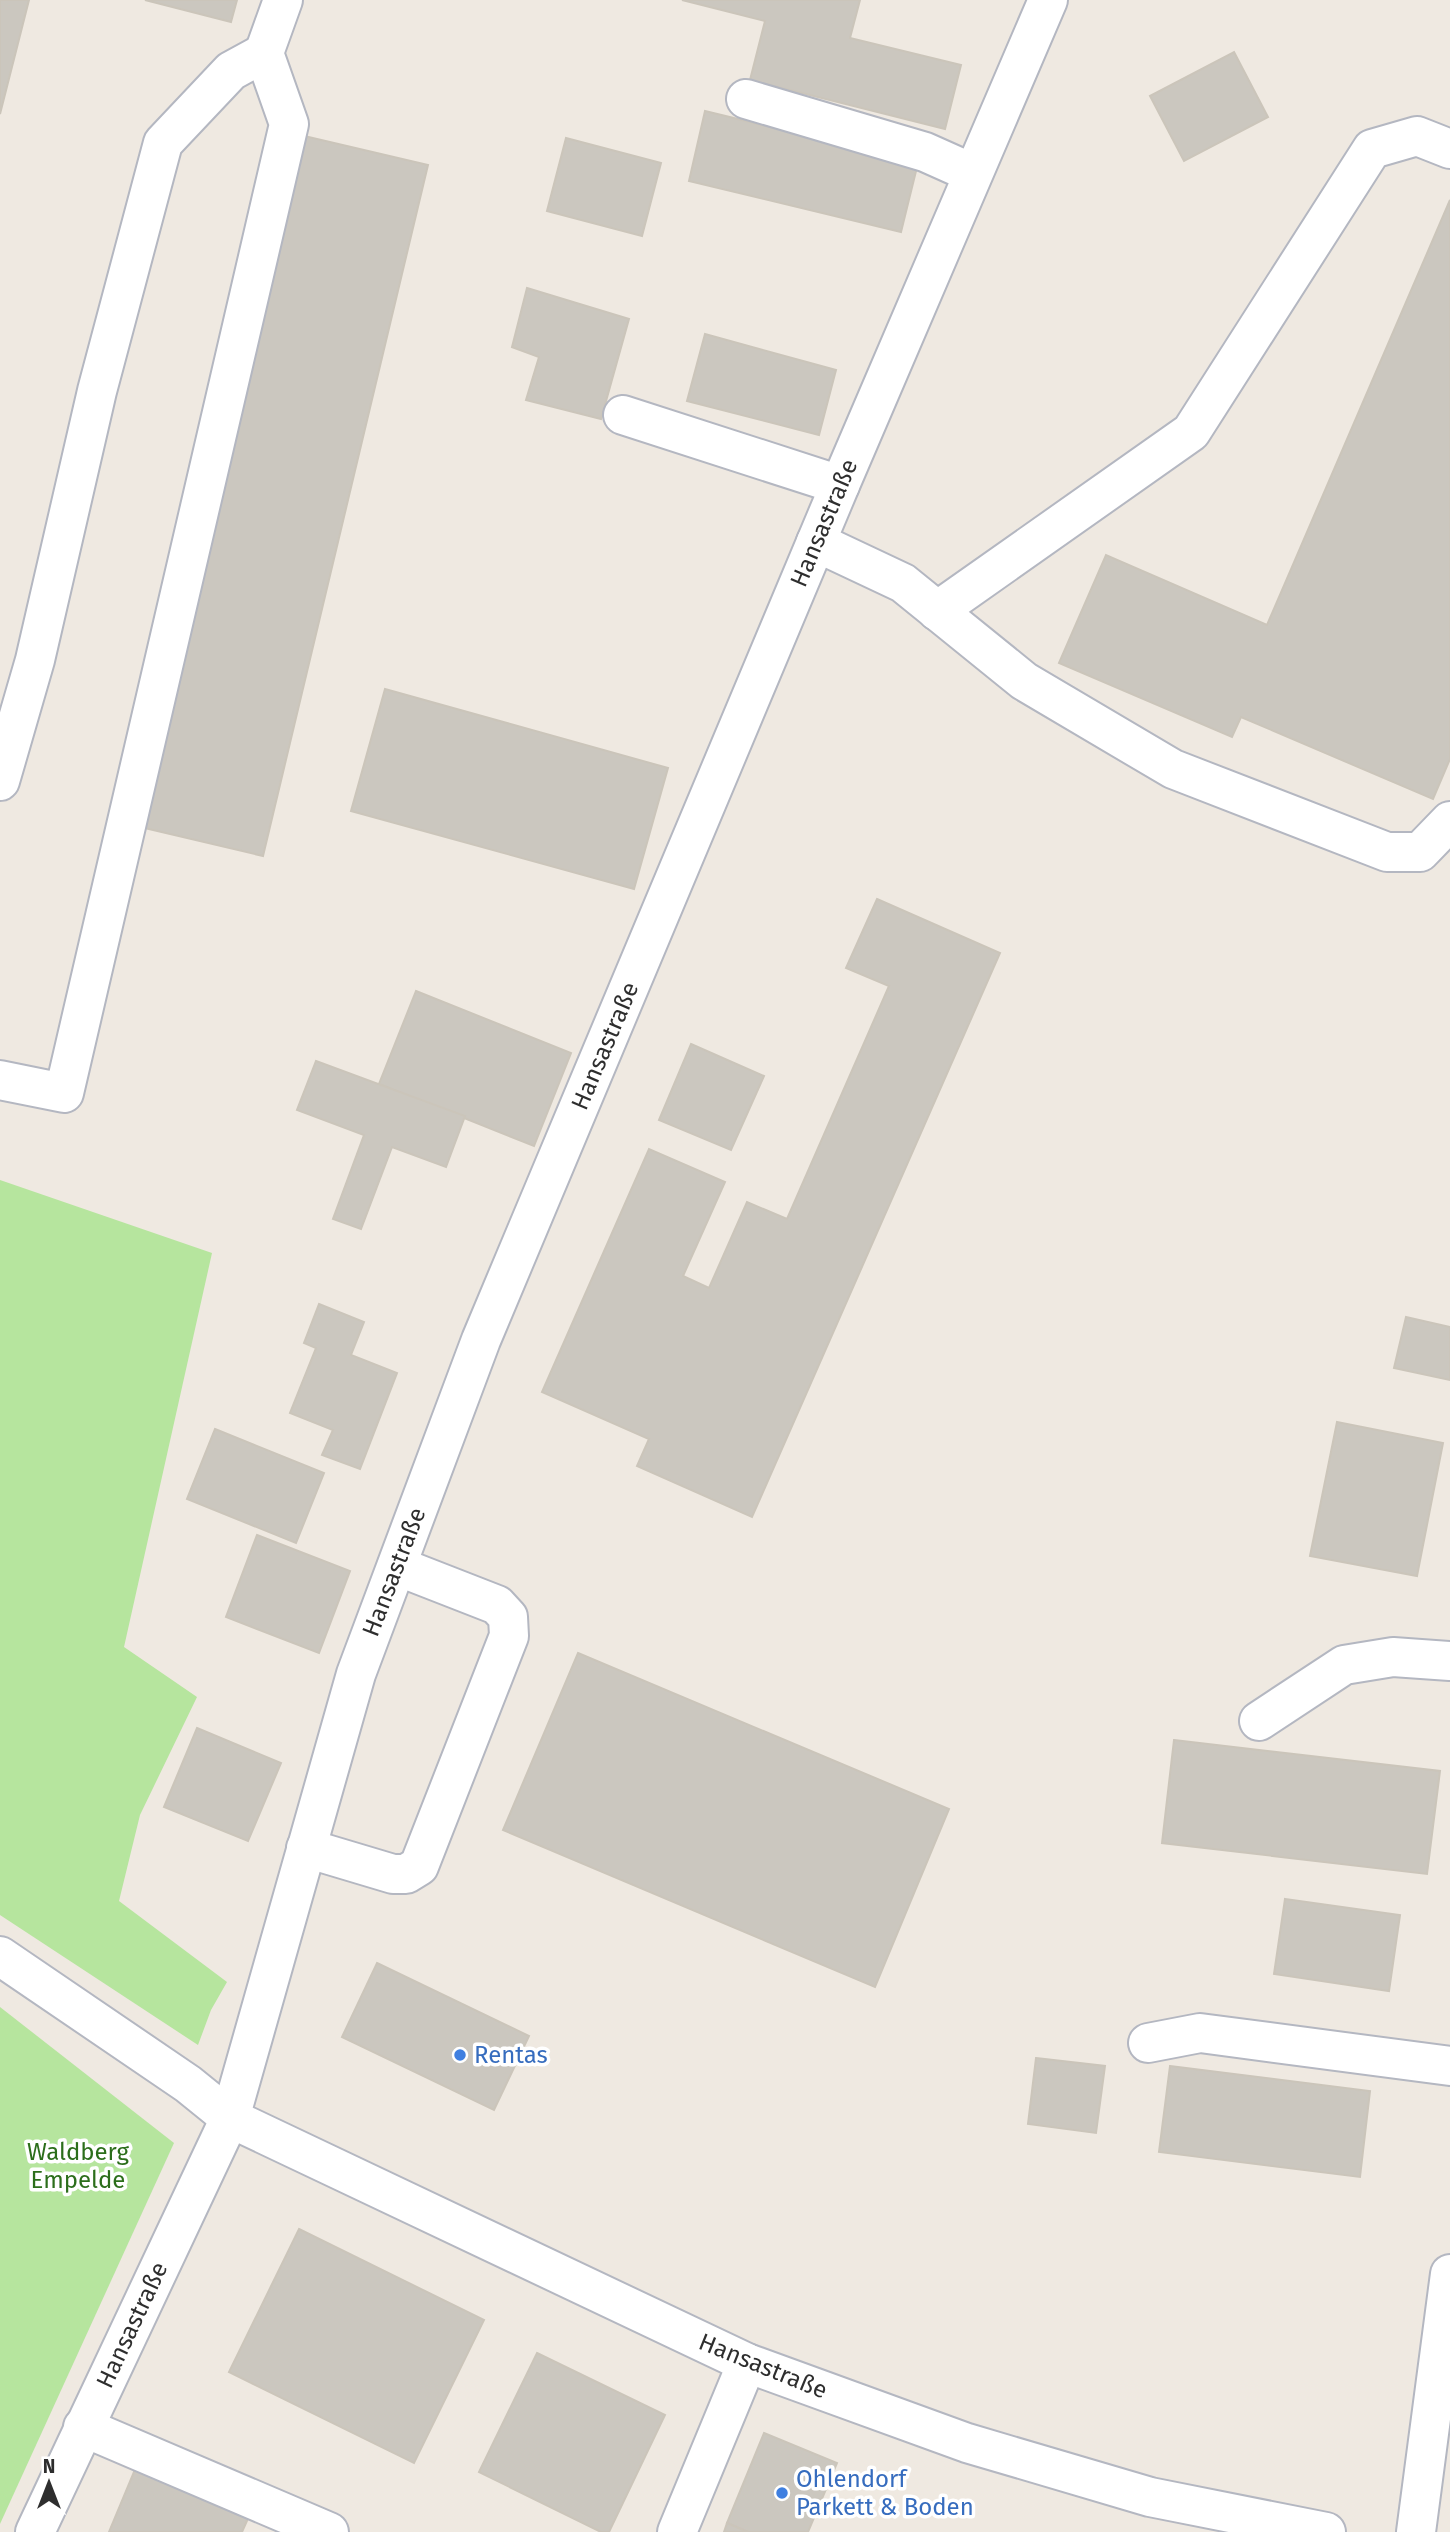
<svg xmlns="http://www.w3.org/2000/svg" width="1450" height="2532" font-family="'Fira Sans',sans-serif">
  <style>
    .green { fill: #b6e59e }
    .building { fill: #cbc7bf; stroke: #cbc5ba; stroke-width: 2 }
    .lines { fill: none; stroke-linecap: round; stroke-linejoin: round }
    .minor-casing { stroke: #b4b7c1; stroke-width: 42 }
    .minor { stroke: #fff; stroke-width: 38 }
    .shop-dot { fill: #3f7fe0; stroke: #fff; stroke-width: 2.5 }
    .labels { text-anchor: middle; stroke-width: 7; stroke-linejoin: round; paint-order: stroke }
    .street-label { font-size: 24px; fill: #2e2e2e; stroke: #fff }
    .shop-label { font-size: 24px; fill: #366cbe; stroke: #fff; text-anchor: start }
    .park-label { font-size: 24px; fill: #2c6e1b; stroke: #fff }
  </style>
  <rect width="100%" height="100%" fill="#efe9e1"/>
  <g class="green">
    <path d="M0 1180 212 1253 124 1647 197 1697 140 1815 119 1901 227 1982 211 2010 198 2045 0 1915Z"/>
    <path d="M0 2007 174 2143 0 2524Z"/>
  </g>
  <g class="building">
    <path d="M0 0H29L0 114Z"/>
    <path d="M145 0H237L231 22Z"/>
    <path d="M682 0H860L850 38 961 65 945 129 750 80 765 21Z"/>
    <path d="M1234 52 1268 117 1184 161 1150 96Z"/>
    <path d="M705 111 918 163 901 232 689 181Z"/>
    <path d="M300 135 428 165 263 856 136 826Z"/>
    <path d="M566 138 661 163 642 236 547 211Z"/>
    <path d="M1450 200V759L1433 799 1241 717 1232 737 1059 663 1106 555 1267 625Z"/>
    <path d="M527 288 629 319 601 419 526 400 539 357 512 347Z"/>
    <path d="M705 334 836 370 819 435 687 401Z"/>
    <path d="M385 689 668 768 634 889 351 811Z"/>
    <path d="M877 899 1000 953 752 1517 637 1466 649 1439 542 1392 649 1149 725 1182 683 1276 709 1288 747 1202 787 1219 889 986 846 968Z"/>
    <path d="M416 991 571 1053 534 1146 379 1084Z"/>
    <path d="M691 1044 764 1076 731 1150 659 1120Z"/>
    <path d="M316 1061 465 1116 446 1167 392 1147 361 1229 333 1219 364 1135 297 1110Z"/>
    <path d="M319 1304 364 1322 351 1355 397 1373 360 1469 322 1455 333 1430 290 1413 316 1348 304 1343Z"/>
    <path d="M1406 1317 1450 1327V1380L1394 1368Z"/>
    <path d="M1337 1422 1443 1443 1417 1576 1310 1556Z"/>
    <path d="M215 1429 324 1473 296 1543 187 1499Z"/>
    <path d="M257 1535 350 1571 319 1653 226 1617Z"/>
    <path d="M578 1653 949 1809 875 1987 503 1830Z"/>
    <path d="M197 1728 281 1763 248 1841 164 1807Z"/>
    <path d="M1174 1740 1440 1771 1427 1874 1162 1843Z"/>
    <path d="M1285 1899 1400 1915 1389 1991 1274 1974Z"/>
    <path d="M377 1963 529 2036 494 2110 342 2037Z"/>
    <path d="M1036 2058 1105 2066 1096 2133 1028 2124Z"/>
    <path d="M1170 2066 1370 2091 1360 2177 1159 2152Z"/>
    <path d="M299 2229 484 2320 414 2463 229 2372Z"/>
    <path d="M537 2353 665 2415 609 2532H601L479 2472Z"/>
    <path d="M764 2433 837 2463 808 2532H748L727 2523Z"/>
    <path d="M136 2467 250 2514 242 2532H109Z"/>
    <path d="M727 2523 748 2532H724Z"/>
  </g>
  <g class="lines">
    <defs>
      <g id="minor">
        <path d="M746 99 925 152 972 173"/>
        <path d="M623 415 840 485"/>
        <path d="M816 542 903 583 1024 681 1173 769 1387 852H1420L1450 821"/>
        <path d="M937 611 1191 432 1372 149 1417 136 1450 149"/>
        <path d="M0 781 35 660 97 391 163 143 231 71 264 53"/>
        <path d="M0 1080 64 1093 289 124 264 53 283 0"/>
        <path d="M1259 1721 1344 1665 1393 1657 1450 1661"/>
        <path d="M306 1848 393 1874H406L419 1866 509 1636 508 1617 497 1605 397 1566"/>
        <path d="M0 1956 188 2084 230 2118 747 2363 967 2443 1150 2497 1326 2532"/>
        <path d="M1148 2043 1200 2033 1450 2066"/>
        <path d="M83 2427 329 2532"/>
        <path d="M35 2532 230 2118 356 1674 481 1340 840 485 1048 0"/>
        <path d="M677 2532 747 2363"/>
        <path d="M1416 2532 1450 2274"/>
      </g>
    </defs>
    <use href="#minor" class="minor-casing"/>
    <use href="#minor" class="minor"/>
  </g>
  <g class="shop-dot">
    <circle cx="460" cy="2055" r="7"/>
    <circle cx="782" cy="2493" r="7"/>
  </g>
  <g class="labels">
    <g class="street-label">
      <text transform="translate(824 523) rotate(-67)" y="8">Hansastraße</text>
      <text transform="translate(605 1046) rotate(-67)" y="8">Hansastraße</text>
      <text transform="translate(394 1572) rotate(-69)" y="8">Hansastraße</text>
      <text transform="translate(132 2325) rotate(-65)" y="8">Hansastraße</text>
      <text transform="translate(763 2366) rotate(22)" y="8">Hansastraße</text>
    </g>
    <g class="shop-label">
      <text x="474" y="2063">Rentas</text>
      <text x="796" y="2487">Ohlendorf<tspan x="796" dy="28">Parkett &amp; Boden</tspan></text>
    </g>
    <g class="park-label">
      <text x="78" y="2160">Waldberg<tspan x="78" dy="28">Empelde</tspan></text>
    </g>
  </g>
  <g transform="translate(49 2483)" stroke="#ffffff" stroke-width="5" paint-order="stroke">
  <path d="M0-5L12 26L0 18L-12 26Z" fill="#2e2e2e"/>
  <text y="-10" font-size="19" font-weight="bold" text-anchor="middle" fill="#2e2e2e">N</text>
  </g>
</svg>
